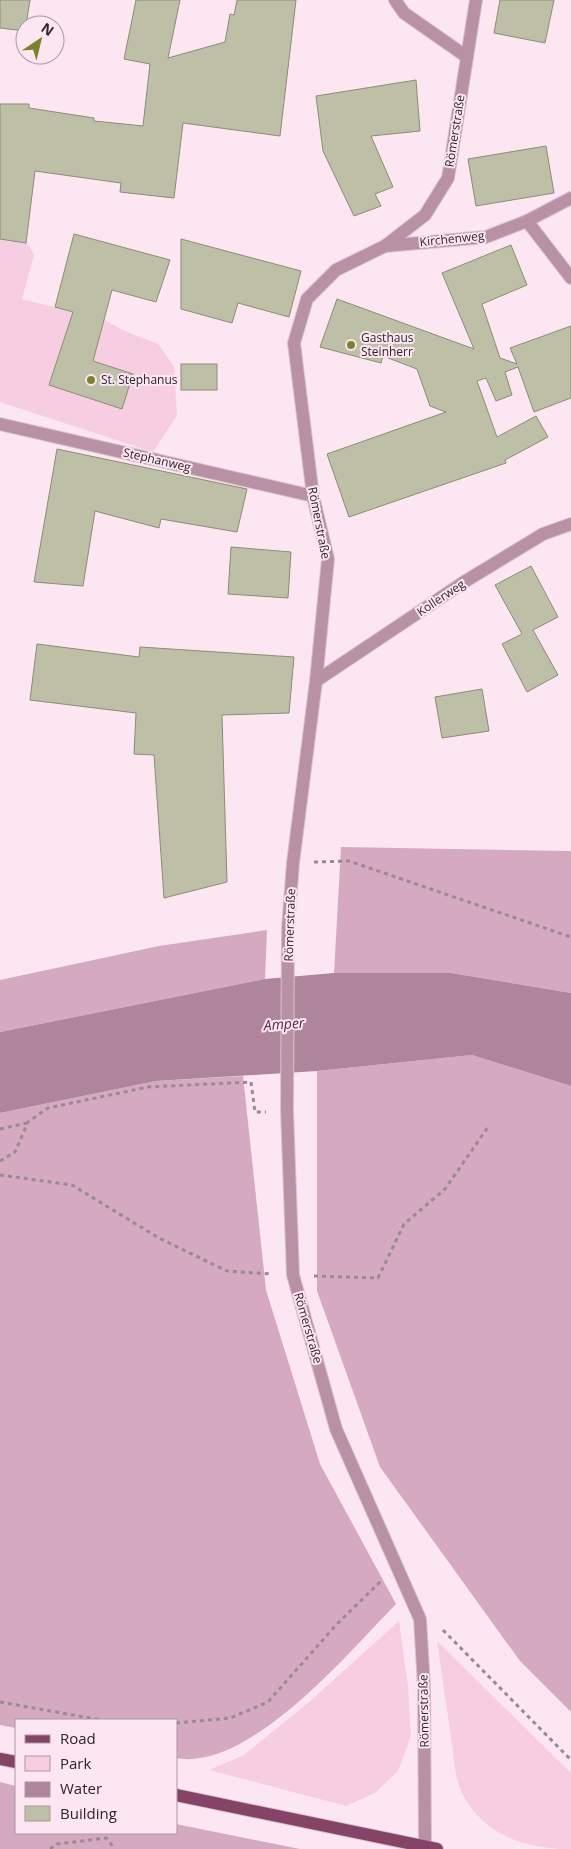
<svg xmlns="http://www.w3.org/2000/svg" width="571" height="1849" font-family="'Open Sans',sans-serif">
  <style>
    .green { fill: #f7cde2 }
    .forest { fill: #d5a9bf }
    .water { fill: #af859b }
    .building { fill: #bdc0a7; stroke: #8a8d75 }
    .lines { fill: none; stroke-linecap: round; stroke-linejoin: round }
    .minor-casing { stroke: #d7c3cd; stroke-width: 14 }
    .major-casing { stroke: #d7c3cd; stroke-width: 14 }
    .path { stroke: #9a8a92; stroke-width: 3; stroke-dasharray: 4 4; stroke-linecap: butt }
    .minor { stroke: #b891a4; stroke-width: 12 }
    .major { stroke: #854368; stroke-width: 12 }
    .poi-dot { fill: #7c832e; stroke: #fce6f1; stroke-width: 2 }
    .labels { text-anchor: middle; stroke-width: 4; stroke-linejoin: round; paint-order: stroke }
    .street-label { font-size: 12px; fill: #2e2429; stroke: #fce6f1 }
    .poi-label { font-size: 12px; fill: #2e2429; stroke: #fce6f1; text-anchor: start }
    .water-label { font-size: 14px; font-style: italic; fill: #5b2544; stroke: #fce6f1 }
  </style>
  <rect width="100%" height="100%" fill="#fce6f1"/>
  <g class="green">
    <path d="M0 195 34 255 22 299 104 320 125 331 158 344 174 366 177 415 153 452 0 402Z"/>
    <path d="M399 1621 408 1687 411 1736 398 1771 375 1793 346 1806 209 1770 244 1755 309 1702Z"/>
    <path d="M437 1641 571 1773V1849C526 1849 484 1836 462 1793 455 1779 454 1759 452 1744 447 1710 442 1675 437 1641Z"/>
  </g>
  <g class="forest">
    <path d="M341 847 571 851V993L451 973H334Z"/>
    <path d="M267 930 265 979 0 1032V980L159 946Z"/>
    <path d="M472 1055 571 1086V1712L520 1661 380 1467 317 1291V1071Z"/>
    <path d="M243 1076 266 1290 320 1464 396 1604C349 1652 249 1772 176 1758V1720H16V1728L0 1725V1113L156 1081Z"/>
    <path d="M0 1782 16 1786V1833H176V1824L300 1849H0Z"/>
  </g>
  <path class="water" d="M334 973H451L571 993V1086L472 1055 317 1071 156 1081 0 1113V1032L265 979Z"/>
  <g class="building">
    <path d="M0 0H30L25 31 0 28Z"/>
    <path d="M136 0H180L168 58 225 42 230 14 234 15 237 0H296L280 136 183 123 174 198 120 192 121 183 35 171 26 243 0 239V104H29V108L94 118V121L143 126 150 64 124 59Z"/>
    <path d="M500 0H554L545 43 494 33Z"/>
    <path d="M416 80 420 131 371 136 393 187 375 194 381 206 354 216 323 151 316 96Z"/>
    <path d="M546 146 554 193 476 206 468 159Z"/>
    <path d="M74 234 170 260 156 302 112 290 93 361 133 374 122 409 49 385 73 312 55 307Z"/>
    <path d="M181 239 301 271 289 317 238 303 232 323 181 309Z"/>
    <path d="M511 245 527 285 482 304 500 358 517 364 510 348 571 326V398L534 412 518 367 505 372 512 395 496 401 486 378 477 381 497 437 536 416 548 437 505 460 506 463 349 517 327 454 446 412 430 406 417 369 383 356 381 363 320 347 337 299 474 349 442 273Z"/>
    <rect x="181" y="364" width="36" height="26"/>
    <path d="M57 449 247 489 237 532 161 519 159 528 95 511 83 586 34 582Z"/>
    <path d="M231 547 291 552 288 598 228 594Z"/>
    <path d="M531 566 558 617 533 630 558 675 527 692 502 644 522 634 495 585Z"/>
    <path d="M37 644 139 657 140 647 294 657 289 713 222 715 227 882 164 898 154 755 134 754 136 713 30 700Z"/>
    <path d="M482 689 489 731 442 738 435 697Z"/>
  </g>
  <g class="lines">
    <defs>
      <g id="minor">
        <path d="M395 0 404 13 467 57"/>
        <path d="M527 221 571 278"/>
        <path d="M385 246 486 237 527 221 571 198"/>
        <path d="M0 424 313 496"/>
        <path d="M316 681 464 582 543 534 571 524"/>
        <path d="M425 1846 424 1686 420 1619 336 1429 293 1275 287 1111 288 928 293 863 316 681 328 559 313 496 294 343 307 299 336 270 385 246 425 215 448 178 476 0"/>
      </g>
      <g id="major">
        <path d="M0 1759 16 1762"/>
        <path d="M176 1795 437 1849"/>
      </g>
    </defs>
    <use href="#minor" class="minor-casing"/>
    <use href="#major" class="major-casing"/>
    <g class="path">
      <path d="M314 862 349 861 571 937"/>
      <path d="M0 1129 27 1123"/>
      <path d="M0 1161 15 1152 28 1122 48 1108 148 1087 251 1082 255 1112H266"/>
      <path d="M0 1175 72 1185 159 1238 227 1271 272 1274"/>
      <path d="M314 1276 378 1278 404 1224 445 1189 488 1127"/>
      <path d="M443 1630 571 1760"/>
      <path d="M0 1702 101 1720"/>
      <path d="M176 1723 230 1718 268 1702 336 1625 381 1581"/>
      <path d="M50 1849 57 1844 106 1838 115 1849"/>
    </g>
    <use href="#minor" class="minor"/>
    <use href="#major" class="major"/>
  </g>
  <g class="poi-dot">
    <circle cx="351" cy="345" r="5"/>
    <circle cx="91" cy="380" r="5"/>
  </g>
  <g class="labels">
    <g class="street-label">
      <text transform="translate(455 131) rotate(-81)" y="4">Römerstraße</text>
      <text transform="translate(452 239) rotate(-6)" y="4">Kirchenweg</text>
      <text transform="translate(157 460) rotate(13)" y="4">Stephanweg</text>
      <text transform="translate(319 523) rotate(79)" y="4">Römerstraße</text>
      <text transform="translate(441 598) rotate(-34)" y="4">Kollerweg</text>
      <text transform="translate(290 925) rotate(-88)" y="4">Römerstraße</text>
      <text transform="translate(308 1328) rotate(74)" y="4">Römerstraße</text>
      <text transform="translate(424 1711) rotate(-91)" y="4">Römerstraße</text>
    </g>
    <g class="poi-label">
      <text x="361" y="342">Gasthaus<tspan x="361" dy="14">Steinherr</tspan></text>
      <text x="101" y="384">St. Stephanus</text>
    </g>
    <g class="water-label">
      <text transform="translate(284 1024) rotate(-4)" y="5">Amper</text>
    </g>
  </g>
  <rect x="15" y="1719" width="162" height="115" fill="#fce6f1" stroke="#aa98a1"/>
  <rect x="25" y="1735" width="25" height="8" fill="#854368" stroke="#aa98a1"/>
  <text x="60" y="1744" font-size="15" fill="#2e2429">Road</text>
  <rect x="25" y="1756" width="25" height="15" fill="#f7cde2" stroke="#aa98a1"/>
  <text x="60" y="1769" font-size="15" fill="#2e2429">Park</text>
  <rect x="25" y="1782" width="25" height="15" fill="#af859b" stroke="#aa98a1"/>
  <text x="60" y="1794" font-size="15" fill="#2e2429">Water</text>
  <rect x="25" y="1806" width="25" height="15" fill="#bdc0a7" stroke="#aa98a1"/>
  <text x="60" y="1819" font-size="15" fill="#2e2429">Building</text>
  <g transform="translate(40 40) rotate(35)"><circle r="24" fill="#fce6f1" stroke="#aa98a1"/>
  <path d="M0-4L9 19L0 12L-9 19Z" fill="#7c832e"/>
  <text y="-8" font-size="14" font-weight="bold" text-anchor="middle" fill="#2e2429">N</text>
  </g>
</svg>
